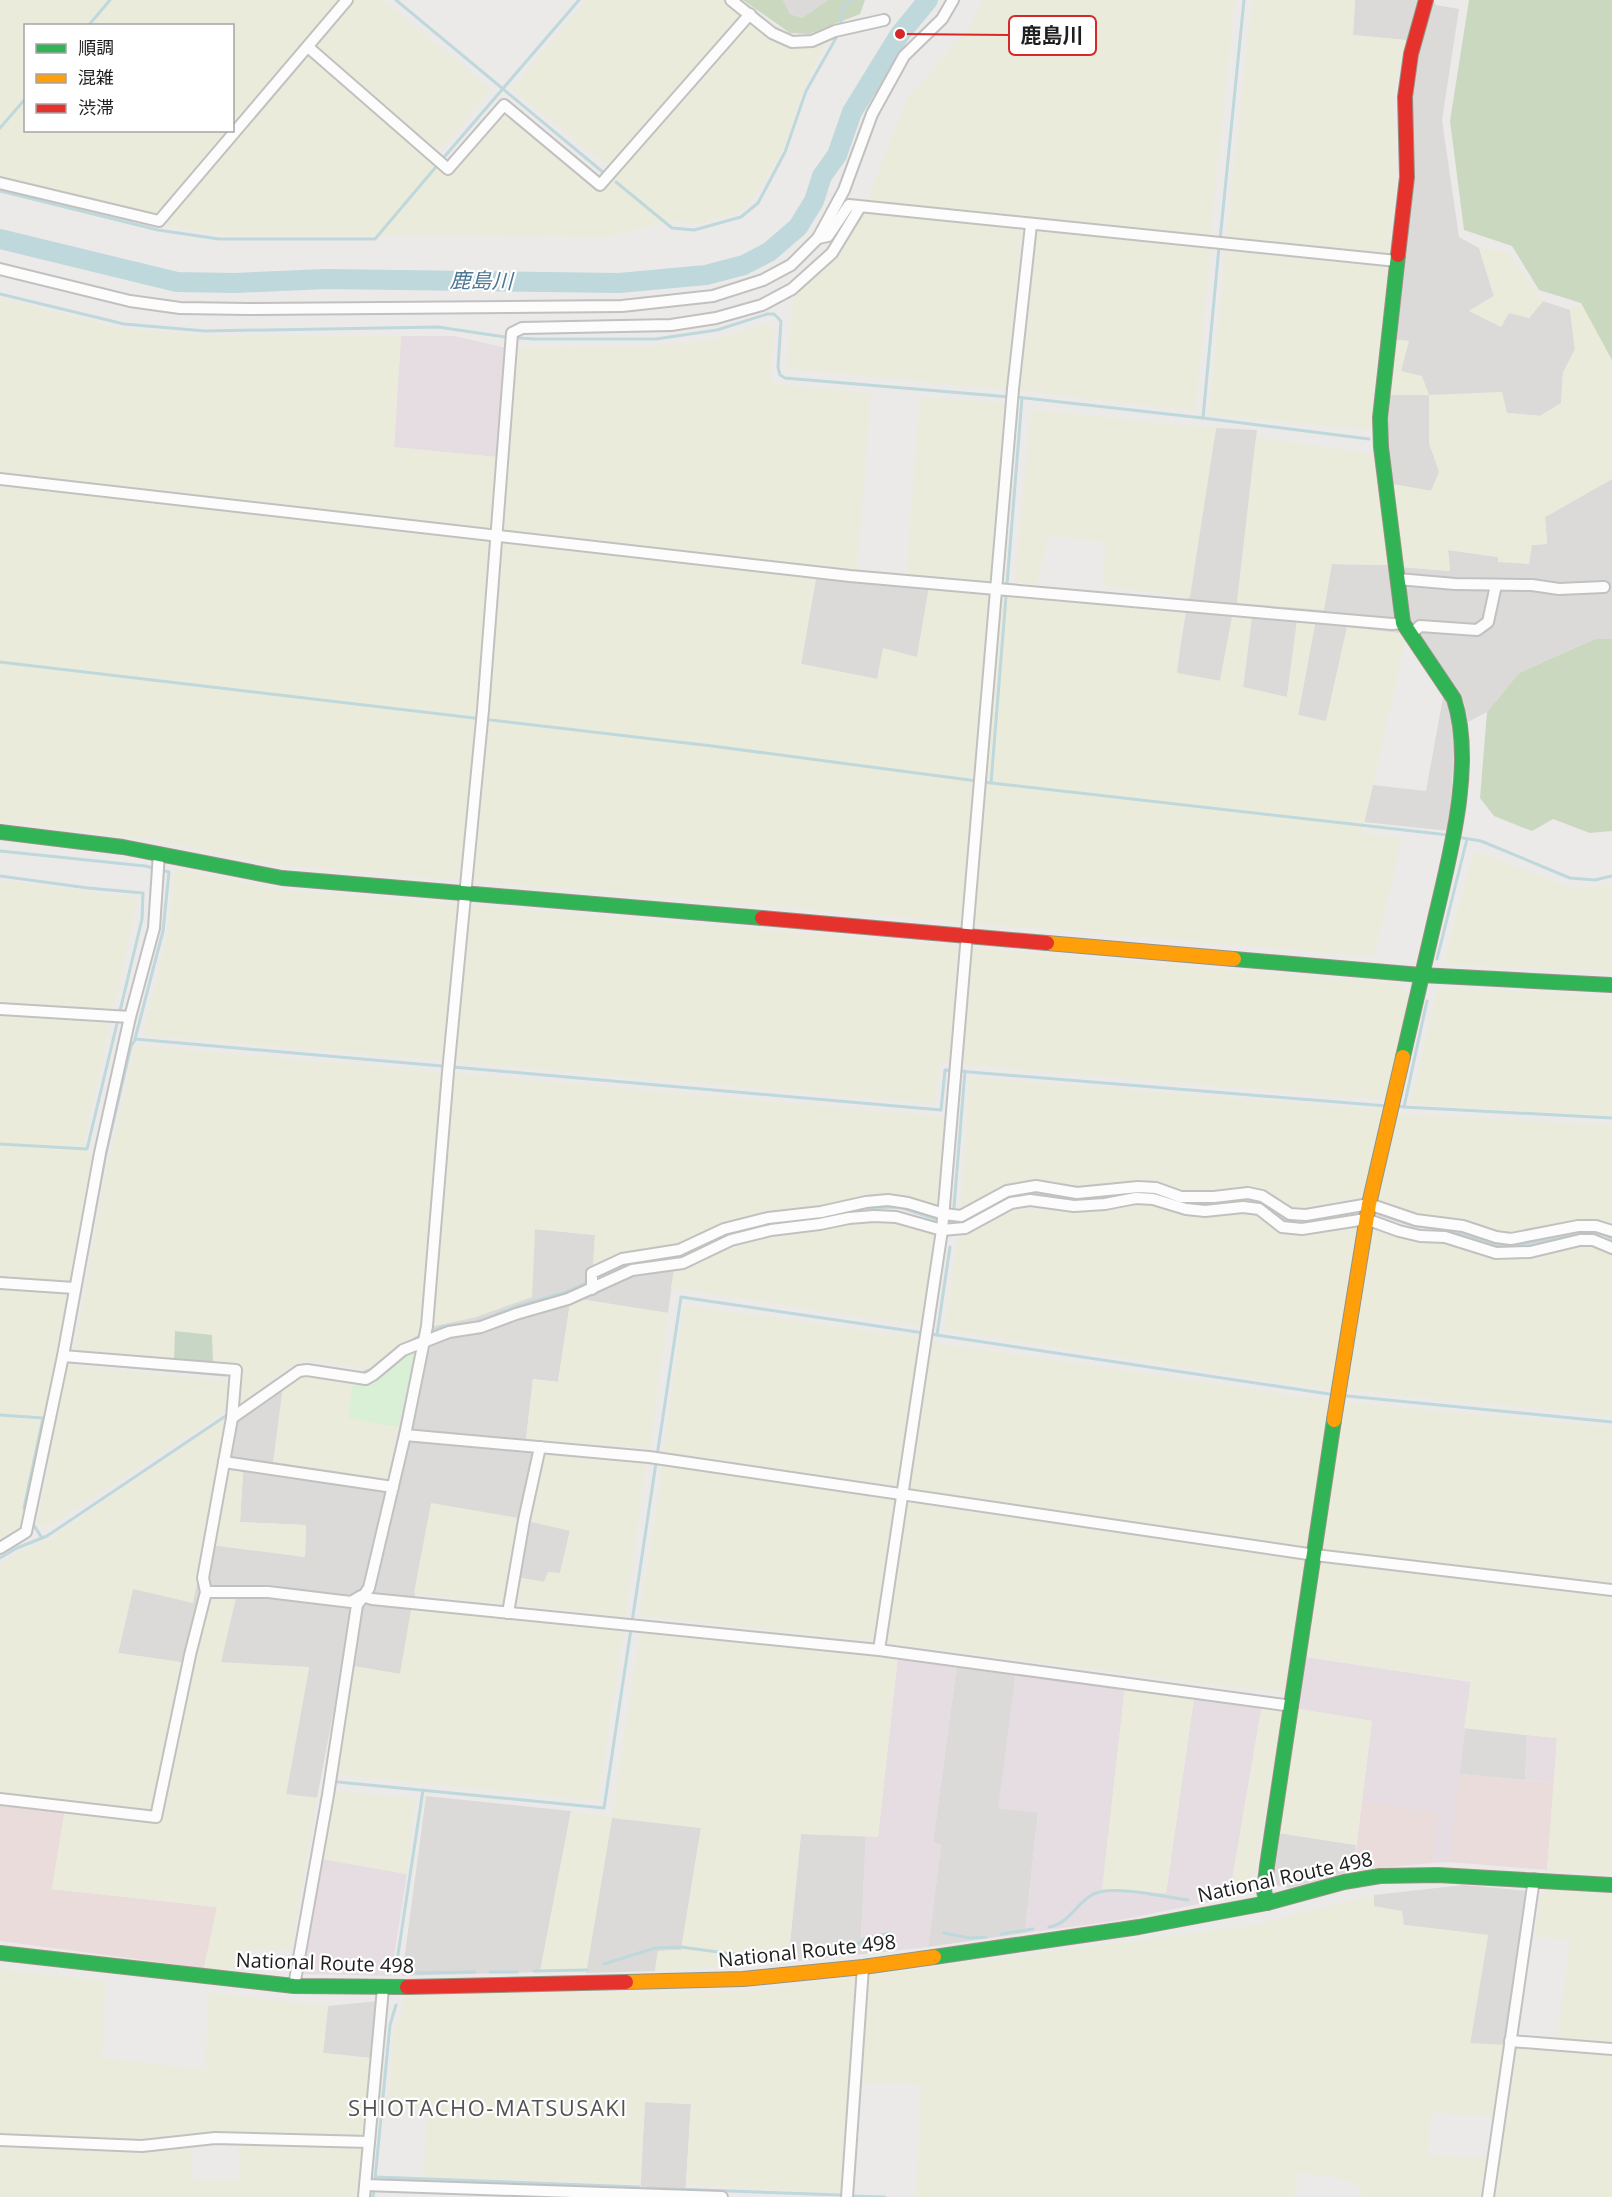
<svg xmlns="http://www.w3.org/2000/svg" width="1612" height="2197" font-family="'Open Sans','Noto Sans JP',sans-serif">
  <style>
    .residential { fill: #dcdad9 }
    .commercial { fill: #e9dcdb }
    .industrial { fill: #e5dde2 }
    .farmland { fill: #ebebdc; fill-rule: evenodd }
    .forest { fill: #cad8c0 }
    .cemetery { fill: #c8d6c6 }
    .park { fill: #d9efd6 }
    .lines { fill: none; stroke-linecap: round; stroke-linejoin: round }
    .stream { stroke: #bed8dc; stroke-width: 3 }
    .river { stroke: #bed8dc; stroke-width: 20 }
    .street-casing { stroke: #c2c1c0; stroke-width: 14 }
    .fast-casing { stroke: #959482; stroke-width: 16 }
    .slow-casing { stroke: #959482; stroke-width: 16 }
    .jam-casing { stroke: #959482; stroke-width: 16 }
    .street { stroke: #fcfcfc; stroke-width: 10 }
    .fast { stroke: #30b455; stroke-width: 14 }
    .slow { stroke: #ff9f0a; stroke-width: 14 }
    .jam { stroke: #e5322d; stroke-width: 14 }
    .labels { text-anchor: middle; stroke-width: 4.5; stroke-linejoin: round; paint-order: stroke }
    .street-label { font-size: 20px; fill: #1f1f1f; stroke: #fff }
    .water-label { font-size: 21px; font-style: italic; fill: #4e7895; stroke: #fff }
    .quarter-label { font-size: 22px; letter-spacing: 1.5px; fill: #525252; stroke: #fff }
    .leader { fill: none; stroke: #d62828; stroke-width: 2 }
    .callout-dot { fill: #d62828; stroke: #fff; stroke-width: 2 }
    .callout { fill: #fff; stroke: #d62828; stroke-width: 2 }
    .callout-label { font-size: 21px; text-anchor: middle; font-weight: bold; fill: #1f1f1f }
  </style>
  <rect width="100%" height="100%" fill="#eceae8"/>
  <g class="residential">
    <path d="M783 0H828L802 18 790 14Z"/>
    <path d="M1355 0H1433L1436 5 1459 9 1442 120 1459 237 1479 248 1494 296 1469 311 1509 312 1529 318 1543 301 1570 310 1575 349 1563 373 1561 403 1540 416 1507 413 1429 443 1440 472 1431 491 1392 484 1387 440 1386 395H1429L1401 371 1392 339 1409 98 1417 50 1405 40 1353 35Z"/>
    <path d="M1216 428 1257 430 1237 603 1332 564 1388 565 1399 633 1347 628 1326 722 1298 715 1315 624 1297 622 1287 697 1243 688 1252 616 1232 617 1220 681 1176 673Z"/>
    <path d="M1612 479V639H1595L1519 673 1487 712 1468 722 1464 703 1410 624 1402 567 1450 571 1448 550 1498 557V562L1532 545 1547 544 1545 517Z"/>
    <path d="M816 578 929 587 917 657 877 679 801 664Z"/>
    <path d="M1444 692 1456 719 1449 831 1364 822 1373 785 1426 791Z"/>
    <path d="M534 1229 595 1235 593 1265 635 1252 677 1247 668 1313 579 1299 570 1304 558 1382 533 1379 526 1440 545 1442 528 1521 570 1530 560 1573 544 1582 512 1576 432 1504 400 1674 353 1666 342 1667 317 1798 286 1795 309 1668 193 1664 118 1653 133 1589 205 1544 305 1557 306 1525 240 1522 243 1472 217 1469 227 1416 284 1379 387 1482 420 1332 433 1326 476 1317Z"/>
    <path d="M957 1664 1016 1672 999 1808 1038 1812 1025 1933 928 1947 941 1845 933 1842Z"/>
    <path d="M1464 1728 1527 1735 1525 1780 1459 1774Z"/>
    <path d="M426 1796 571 1811 540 1972 402 1976Z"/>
    <path d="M612 1817 701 1828 681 1950 658 1951 655 1971 586 1973Z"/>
    <path d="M1279 1833 1356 1845 1354 1870 1290 1888 1272 1885Z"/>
    <path d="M801 1834 866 1836 861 1937 891 1931 893 1951 788 1962Z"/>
    <path d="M1463 1885 1528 1891 1505 2045 1470 2044 1488 1935 1404 1925 1373 1906 1374 1895Z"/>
    <path d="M377 2001 370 2058 323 2053 328 2006Z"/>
    <path d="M645 2102 691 2104 685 2197H640Z"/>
  </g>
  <g class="commercial">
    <path d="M1459 1774 1554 1783 1547 1870 1449 1862Z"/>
    <path d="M1362 1801 1438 1813 1433 1863 1354 1870Z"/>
    <path d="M0 1802 65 1809 52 1889 217 1907 204 1968 0 1941Z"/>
  </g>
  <g class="industrial">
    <path d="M401 336H454L507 348 497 457 394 448Z"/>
    <path d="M898 1656 957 1664 933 1842 941 1845 928 1947 893 1951 890 1931 861 1937 866 1836H878Z"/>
    <path d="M1305 1657 1471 1682 1449 1862 1433 1863 1437 1813 1362 1801 1372 1721 1299 1709Z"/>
    <path d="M1016 1672 1125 1686 1103 1889 1166 1893 1194 1698 1262 1705 1229 1898 1115 1921 1025 1933 1038 1813 998 1808Z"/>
    <path d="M1527 1735 1557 1738 1554 1783 1525 1780Z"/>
    <path d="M322 1859 407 1874 391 1976 302 1974Z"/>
  </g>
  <g class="farmland">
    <path d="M0 0H340L233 125 232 26H26V130L228 131 155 215 0 179Z"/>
    <path d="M354 0H382L492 90 439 151 313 48Z"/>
    <path d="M586 0H724L741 14 610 168 512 89Z"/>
    <path d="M983 0H1235L1210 238 866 202 907 99 971 25Z"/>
    <path d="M1252 0H1355L1353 35 1405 40 1393 96 1397 175 1388 255 1226 238Z"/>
    <path d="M750 25 780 45 801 48 827 41 803 91 783 150 754 199 738 213 697 224 671 221 609 237 220 235 162 225 308 53 449 173 504 111 603 191Z"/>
    <path d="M860 213 1022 229 1007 390 786 369 794 291Z"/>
    <path d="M1036 230 1211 248 1195 411 1020 391Z"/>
    <path d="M1479 248 1508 252 1543 301 1529 318 1509 313 1501 327 1469 311 1494 296Z"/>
    <path d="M1225 249 1390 267 1374 384 1371 430 1209 415Z"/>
    <path d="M0 298 121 328 201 335 401 336 394 447 497 457 494 538 816 578 801 664 877 679 883 648 917 657 929 587 1185 608 1177 673 1220 681 1233 616H1252L1243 687 1287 697 1297 621 1315 624 1298 715 1326 721 1347 627 1399 633 1405 642 1362 833 1402 838 1374 957 276 865 160 841 0 821Z"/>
    <path d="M1581 303 1612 360V479L1545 517 1547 544 1532 545 1529 564 1498 562V557L1448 550 1450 571 1402 567 1392 484 1431 491 1439 472 1429 443V395H1386L1392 339 1409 341 1401 371 1422 376 1429 395 1502 392 1507 413 1540 416 1561 403 1563 373 1575 349 1570 310Z"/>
    <path d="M767 324 775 329 770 376 774 384 871 393 857 571 501 531 517 348 656 346 711 340Z"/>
    <path d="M920 397 1006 403 990 582 906 574Z"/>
    <path d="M1031 410 1216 428 1190 597 1103 586 1106 542 1049 536 1036 585 1015 582Z"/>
    <path d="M1256 437 1374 454 1388 565 1332 564 1324 610 1237 603Z"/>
    <path d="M1474 850 1571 888 1612 885V973L1443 964Z"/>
    <path d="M175 868 276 889 457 904 443 1061 143 1035 168 933Z"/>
    <path d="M0 880 138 898 84 1144 94 1159 24 1528 0 1543Z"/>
    <path d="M470 905 958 946 950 1062 940 1064 935 1104 456 1062Z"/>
    <path d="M972 948 1400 984 1409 997 1385 1100 963 1065Z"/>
    <path d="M1438 987 1612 996V1116L1410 1104Z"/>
    <path d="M135 1045 442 1072 420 1332 402 1342 367 1369 307 1360 293 1364 240 1404 242 1365 213 1362 212 1335 174 1360 74 1353 103 1187Z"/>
    <path d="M455 1073 946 1117 938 1206 898 1197 749 1217 677 1247 635 1252 593 1265 595 1235 535 1229 532 1297 476 1317 433 1326Z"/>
    <path d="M970 1077 1383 1110 1363 1196 1298 1209 1256 1190 1186 1193 1080 1189 1035 1182 960 1212Z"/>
    <path d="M1396 1114 1612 1125V1227L1604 1222 1585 1220 1510 1236 1417 1216 1376 1201Z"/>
    <path d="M1148 1204 1190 1215 1251 1211 1279 1230 1357 1224 1330 1390 944 1330 958 1238 1017 1209 1083 1211Z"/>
    <path d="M873 1219 902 1224 937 1233 924 1327 671 1288 674 1271 734 1245 772 1235 823 1231Z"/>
    <path d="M1370 1226 1412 1240 1450 1241 1496 1257 1524 1258 1582 1244 1600 1245 1612 1251V1416L1345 1390Z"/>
    <path d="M579 1299 668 1313 650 1449 526 1439 533 1379 558 1382 570 1303Z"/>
    <path d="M684 1305 921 1338 898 1488 663 1452Z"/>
    <path d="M931 1342 1330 1401 1307 1549 908 1491Z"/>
    <path d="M66 1365 231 1381 227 1410 51 1525 37 1527Z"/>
    <path d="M305 1375 353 1383 348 1418 398 1427 387 1482 273 1463 283 1386Z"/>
    <path d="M1344 1402 1612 1427V1585L1321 1551Z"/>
    <path d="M227 1416 217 1468 243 1472 240 1522 306 1525 305 1557 205 1544 193 1603 133 1589 118 1653 193 1664 206 1597 236 1598 221 1662 309 1667 286 1794 317 1798 291 1950 244 1949 235 1970 204 1968 217 1907 52 1889 65 1809 0 1802V1564L27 1548 51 1538Z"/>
    <path d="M543 1452 646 1462 625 1618 515 1604 519 1578 544 1582 548 1572 560 1573 570 1531 528 1521Z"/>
    <path d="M663 1464 897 1499 874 1641 639 1616Z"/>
    <path d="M907 1502 1306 1560 1286 1694 886 1643Z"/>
    <path d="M431 1503 518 1518 512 1576 504 1605 414 1593Z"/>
    <path d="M1321 1560 1612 1595V1875L1547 1870 1557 1738 1464 1728 1471 1681 1305 1657Z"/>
    <path d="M411 1610 624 1629 598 1801 337 1775 353 1666 400 1674Z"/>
    <path d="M640 1631 898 1656 878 1837 801 1834 788 1962 655 1971 658 1951 681 1950 701 1828 612 1818 586 1973 540 1972 571 1811 612 1817Z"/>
    <path d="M1125 1686 1194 1698 1166 1893 1102 1889Z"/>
    <path d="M1262 1705 1284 1708 1251 1892 1229 1898Z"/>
    <path d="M1299 1709 1372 1721 1356 1845 1279 1833Z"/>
    <path d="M334 1790 415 1799 407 1874 322 1859Z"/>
    <path d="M1550 1890 1612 1894V2044L1556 2040 1571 1941 1535 1936 1540 1896Z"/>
    <path d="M1374 1895V1906L1402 1911 1404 1925 1488 1935 1470 2043 1505 2045 1493 2117 1431 2113 1428 2155 1488 2158 1480 2197H1361L1362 2187 1333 2177 1299 2172 1293 2197H916L921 2085 861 2082 868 1976 1258 1924Z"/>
    <path d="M0 1969 105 1982 102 2057 205 2070 209 1993 328 2006 323 2053 370 2058 358 2197H0ZM239 2135 240 2180 192 2179 191 2136Z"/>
    <path d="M857 1976 841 2193 686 2185 691 2104 645 2102 640 2184 423 2177 428 2108 388 2105 395 2024 402 2012 404 1994 751 1991Z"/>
    <path d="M1517 2048 1612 2056V2197H1493Z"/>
  </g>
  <g class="forest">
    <path d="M743 0H783L790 14 802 18 828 0H865L860 14 809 34 790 33Z"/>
    <path d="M1469 0H1612V360L1581 303 1539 290 1512 246 1464 230 1450 121Z"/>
    <path d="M1595 639H1612V831L1590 833 1553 819 1532 831 1494 816 1480 798 1487 712 1519 673Z"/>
  </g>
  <path class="cemetery" d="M175 1331 212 1335 213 1362 174 1360Z"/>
  <path class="park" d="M407 1353 416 1354 398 1427 348 1418 353 1383H371Z"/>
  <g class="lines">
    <g class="stream">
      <path d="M396 0 604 173"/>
      <path d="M841 23 844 6 852 0"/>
      <path d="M88 26 110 0"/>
      <path d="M0 128 26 98"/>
      <path d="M445 156 579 0"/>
      <path d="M616 182 672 228 694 230 741 217 758 203 785 152 806 91 836 38"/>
      <path d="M0 191 158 230 219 239H375L435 168"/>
      <path d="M1220 240 1244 0"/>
      <path d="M0 294 124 324 205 331 438 327 505 337 534 339H656L717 330 767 314H774L781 321 778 367 780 375 785 378 1010 397"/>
      <path d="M1016 397 1203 418 1219 247"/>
      <path d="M1203 418 1369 439"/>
      <path d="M0 662 712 746 977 781"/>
      <path d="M983 782 1448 835"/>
      <path d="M991 783 1022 398"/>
      <path d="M1457 837 1481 841 1570 878 1595 880 1612 876"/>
      <path d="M0 851 145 866 169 872 163 931 135 1039 941 1110 945 1070 1387 1106"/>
      <path d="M0 876 88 888 143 893 142 919 87 1149 0 1144"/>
      <path d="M1437 959 1467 839"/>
      <path d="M1397 1106 1404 1107 1427 1001"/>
      <path d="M1404 1107 1612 1118"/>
      <path d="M1189 1204C1208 1204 1227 1199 1245 1199 1264 1199 1275 1218 1291 1222 1309 1226 1328 1218 1346 1213"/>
      <path d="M954 1207 965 1071"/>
      <path d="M1376 1213 1415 1226 1447 1230 1499 1245H1520L1582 1233 1602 1234 1612 1239"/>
      <path d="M595 1279 631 1263 682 1257 728 1234 770 1224 821 1218 864 1208 899 1207 948 1223 964 1222 1009 1198 1033 1192 1080 1200 1137 1192 1155 1193 1169 1198"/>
      <path d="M428 1333 441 1327 477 1322 518 1306 566 1292 589 1282"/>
      <path d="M930 1334 1329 1394"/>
      <path d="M937 1335 950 1247"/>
      <path d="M70 1344 106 1153 131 1046 135 1040"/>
      <path d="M404 1345 421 1335"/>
      <path d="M110 1365 225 1375"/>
      <path d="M359 1374 373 1369"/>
      <path d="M1347 1396 1612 1422"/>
      <path d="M0 1415 43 1418 24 1508"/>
      <path d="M33 1524 42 1538"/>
      <path d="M0 1558 17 1548 47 1536 230 1413"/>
      <path d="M338 1782 604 1808 681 1297 924 1333"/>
      <path d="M1207 1899 1250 1891"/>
      <path d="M1049 1927C1068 1924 1075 1906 1090 1896 1108 1883 1165 1897 1188 1900"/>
      <path d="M944 1933 970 1938 986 1937"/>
      <path d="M1001 1934 1033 1929"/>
      <path d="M841 1954 865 1939 890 1933"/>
      <path d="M604 1964 655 1948 681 1947 785 1961"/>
      <path d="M534 1971 587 1970"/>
      <path d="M490 1972H517"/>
      <path d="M416 1973 475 1972"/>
      <path d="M395 1974 423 1790"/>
      <path d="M375 2177 639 2187"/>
      <path d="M375 2179 390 2025 396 2005"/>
      <path d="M648 2188 841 2195"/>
      <path d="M852 2196 885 2197"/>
      <path d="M373 2197 374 2188"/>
    </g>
    <path class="river" d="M0 239 177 282 234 283 326 279 619 283 706 275 744 265 769 252 798 227 814 201 822 176 837 155 852 112 900 34 928 0"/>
    <defs>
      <g id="street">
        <path d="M731 0 772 33 792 42 812 41 835 31 884 20"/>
        <path d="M308 47 448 169 504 105 600 185 750 14"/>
        <path d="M0 183 159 221 347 0"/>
        <path d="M818 238 828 236 849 205 1397 261"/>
        <path d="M0 269 130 301 180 308 248 309 622 306 713 296 763 280 791 265 818 238 844 190 872 114 904 56 942 19 953 0"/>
        <path d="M0 479 850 576 1392 624 1403 623"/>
        <path d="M1398 579 1455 584 1532 585 1559 589 1604 587"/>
        <path d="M1410 635 1420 626 1477 630 1488 622 1496 585"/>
        <path d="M0 1009 130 1017"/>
        <path d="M0 1283 74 1288"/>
        <path d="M592 1289V1273L622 1259 679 1250 724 1229 768 1218 821 1212 866 1202 888 1200 908 1203 944 1214 961 1216 1007 1191 1036 1186 1077 1193 1138 1187 1156 1188 1181 1197H1214L1248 1193 1262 1196 1290 1214 1306 1215 1369 1204 1416 1220 1463 1226 1496 1237 1511 1239 1578 1226H1596L1612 1231"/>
        <path d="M232 1418 299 1371 307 1370 366 1379 373 1375 403 1350 449 1332 481 1327 516 1314 568 1299 632 1270 683 1263 731 1240 771 1230 820 1224 849 1218 874 1216 896 1217 942 1230 965 1228 1011 1203 1030 1200 1074 1206 1105 1204 1136 1198 1153 1199 1186 1209 1205 1211 1243 1207 1259 1209 1282 1227 1302 1229 1366 1219 1399 1231 1420 1236 1445 1237 1496 1253 1530 1252 1580 1240H1593L1612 1248"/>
        <path d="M405 1435 649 1457 1315 1555 1612 1590"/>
        <path d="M224 1462 393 1487"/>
        <path d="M0 1548 26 1532 63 1356 100 1153 130 1017 154 928 159 853"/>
        <path d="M206 1592H268L351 1602 361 1596 372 1599 879 1650 1292 1706"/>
        <path d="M508 1613 524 1520 540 1447"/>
        <path d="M879 1650 942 1230 1013 389 1031 225"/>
        <path d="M0 1799 156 1817 190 1655 206 1592 203 1578 232 1418 236 1370 63 1356"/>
        <path d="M294 1986 328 1795 357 1605 369 1588 405 1435 427 1326 448 1072 483 710 512 333 522 328 671 325 716 318 762 305 792 289 832 253 860 207"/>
        <path d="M1510 2041 1612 2049"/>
        <path d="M0 2140 142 2146 215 2138 369 2142"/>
        <path d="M365 2185 722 2197"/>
        <path d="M364 2197 383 1988"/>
        <path d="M847 2197 863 1967"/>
        <path d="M1488 2197 1534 1879"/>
      </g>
      <g id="fast">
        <path d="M1398 255 1380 418 1381 447 1403 623 1454 699C1475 763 1450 855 1435 919 1424 965 1414 1011 1403 1057"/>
        <path d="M0 832 123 847 282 878 762 918"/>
        <path d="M1234 959 1421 975 1612 985"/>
        <path d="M1267 1903 1264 1891 1267 1866 1334 1420"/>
        <path d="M0 1953 294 1986 407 1987"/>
        <path d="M934 1957 1139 1927 1267 1903 1344 1882 1380 1876 1438 1875 1612 1885"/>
      </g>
      <g id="slow">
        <path d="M1047 943 1234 959"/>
        <path d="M1334 1420 1369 1204 1403 1057"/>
        <path d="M626 1982 743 1979 863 1967 934 1957"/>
      </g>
      <g id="jam">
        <path d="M1398 255 1407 177 1405 97 1411 54 1426 0"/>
        <path d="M762 918 1047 943"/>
        <path d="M407 1987 626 1982"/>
      </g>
    </defs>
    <use href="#street" class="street-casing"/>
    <use href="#fast" class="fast-casing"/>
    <use href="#slow" class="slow-casing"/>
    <use href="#jam" class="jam-casing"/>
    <use href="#street" class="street"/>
    <use href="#fast" class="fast"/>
    <use href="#slow" class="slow"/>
    <use href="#jam" class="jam"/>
  </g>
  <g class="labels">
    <g class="street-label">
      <text transform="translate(1285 1877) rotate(-12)" y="7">National Route 498</text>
      <text transform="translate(807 1951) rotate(-6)" y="7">National Route 498</text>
      <text transform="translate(325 1963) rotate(2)" y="7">National Route 498</text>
    </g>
    <g class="water-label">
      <text transform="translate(481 281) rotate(1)" y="7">鹿島川</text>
    </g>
    <g class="quarter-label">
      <text x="488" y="2116">SHIOTACHO-MATSUSAKI</text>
    </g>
  </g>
  <path class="leader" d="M900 34L1009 35"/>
  <circle class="callout-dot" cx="900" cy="34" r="6"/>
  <rect class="callout" x="1009" y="16" width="87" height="39" rx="6"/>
  <g class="callout-label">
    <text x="1052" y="43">鹿島川</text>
  </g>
  <rect x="24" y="24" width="210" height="108" fill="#ffffff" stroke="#a5a5a5" stroke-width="1.5"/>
  <rect x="36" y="44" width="30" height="9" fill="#30b455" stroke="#a5a5a5" stroke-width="1.5"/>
  <text x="78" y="54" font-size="18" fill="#1f1f1f">順調</text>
  <rect x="36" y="74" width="30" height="9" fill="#ff9f0a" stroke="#a5a5a5" stroke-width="1.5"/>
  <text x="78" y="84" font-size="18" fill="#1f1f1f">混雑</text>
  <rect x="36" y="104" width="30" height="9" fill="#e5322d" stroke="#a5a5a5" stroke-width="1.5"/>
  <text x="78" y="114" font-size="18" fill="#1f1f1f">渋滞</text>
</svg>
